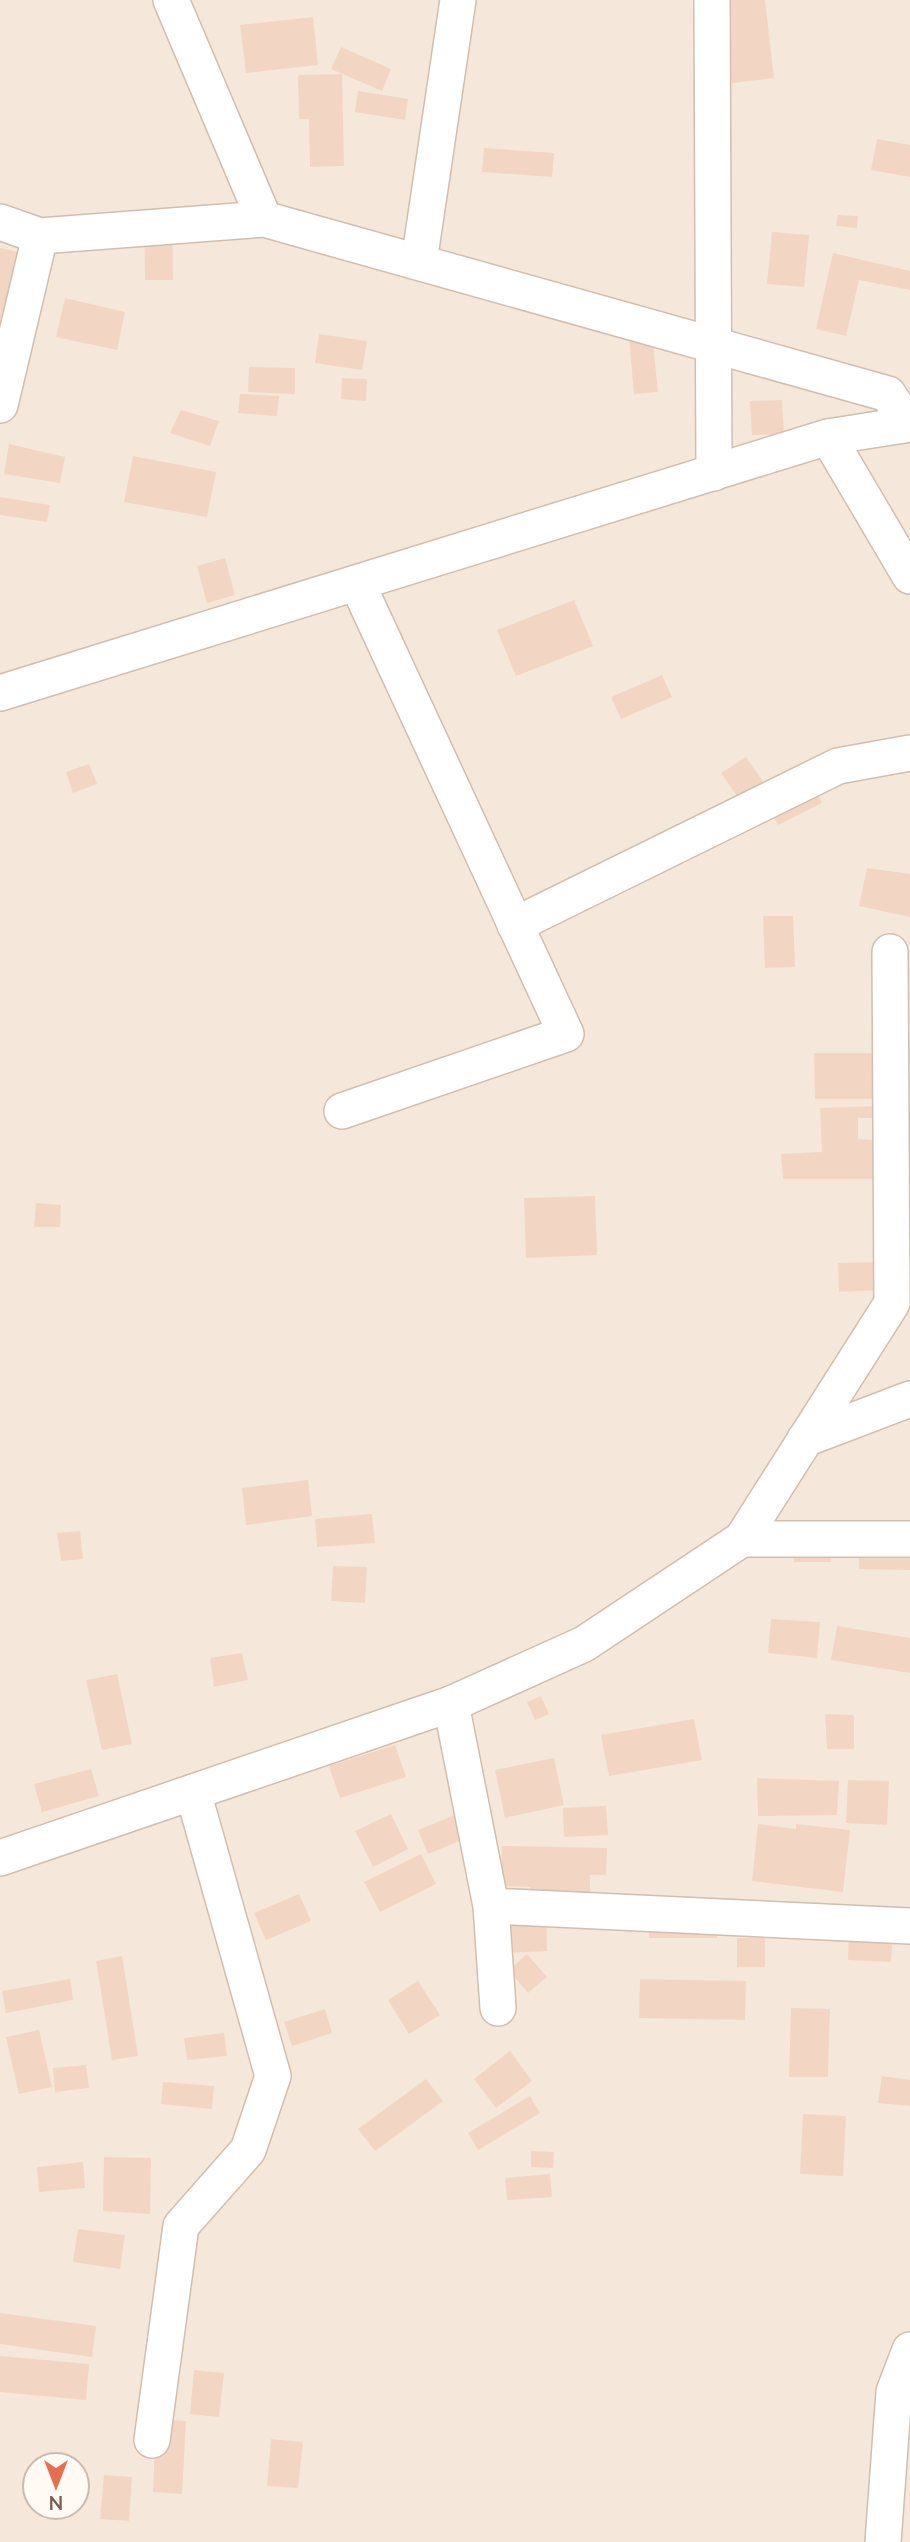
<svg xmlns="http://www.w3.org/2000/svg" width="910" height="2542" viewBox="0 0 910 2542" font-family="Lato,sans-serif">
<rect width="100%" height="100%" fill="#fdf6ec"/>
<path fill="#f5e8da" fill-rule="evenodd" d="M0 0H910V2542H0ZM35 2465H77V2507H35Z"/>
<g fill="#f3d5c3">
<polygon points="722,0 765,0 774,78 732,83"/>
<polygon points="313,17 318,65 246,73 240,25"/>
<polygon points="341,47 391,69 382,91 331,69"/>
<polygon points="342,74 344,166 310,167 309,119 299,119 298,75"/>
<polygon points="358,91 408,99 405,120 355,112"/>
<polygon points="877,139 910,145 910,177 871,170"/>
<polygon points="484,148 554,153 552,177 482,172"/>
<polygon points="838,215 858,216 857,228 836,226"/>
<polygon points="144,216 172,216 173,280 145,280"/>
<polygon points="772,232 809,235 804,287 767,284"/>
<polygon points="0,248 26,254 0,350"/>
<polygon points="833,253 910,271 910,290 859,280 846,336 816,329"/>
<polygon points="65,298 125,312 117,350 56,337"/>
<polygon points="651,324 658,392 634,394 628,326"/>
<polygon points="319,334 367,341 362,370 315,363"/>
<polygon points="249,367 295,368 295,394 248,392"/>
<polygon points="342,378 367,379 366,401 341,399"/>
<polygon points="240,394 279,396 277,416 238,413"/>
<polygon points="782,400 784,434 752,435 750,401"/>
<polygon points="181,410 219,421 210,446 170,433"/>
<polygon points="9,444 65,457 60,483 4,474"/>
<polygon points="133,456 216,472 207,517 124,502"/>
<polygon points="0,497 50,505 47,522 0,515"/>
<polygon points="225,558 235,595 207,603 197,566"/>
<polygon points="574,600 593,646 516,676 497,630"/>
<polygon points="662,675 672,697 621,719 611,697"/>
<polygon points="746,757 764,783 739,799 721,773"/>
<polygon points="89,764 97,784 73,793 66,772"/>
<polygon points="810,778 822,803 778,825 765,800"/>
<polygon points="867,868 910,874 910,917 859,906"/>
<polygon points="763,916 793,916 795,967 765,968"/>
<polygon points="814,1053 877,1053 877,1099 815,1099"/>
<polygon points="878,1106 878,1118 858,1118 858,1139 876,1140 881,1179 783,1179 781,1154 822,1152 820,1108"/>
<polygon points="595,1196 597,1255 526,1258 524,1198"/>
<polygon points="36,1203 61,1205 60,1227 34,1227"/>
<polygon points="879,1262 880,1290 839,1292 838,1263"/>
<polygon points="308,1480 312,1516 246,1525 242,1488"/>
<polygon points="372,1514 375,1543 317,1547 315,1519"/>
<polygon points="80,1531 83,1559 61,1561 57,1533"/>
<polygon points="859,1539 910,1540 910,1570 859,1569"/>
<polygon points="830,1541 831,1562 794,1562 792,1542"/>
<polygon points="333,1566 367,1567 365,1603 331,1601"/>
<polygon points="771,1619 820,1622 817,1658 768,1653"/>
<polygon points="837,1626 910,1638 910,1673 831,1660"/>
<polygon points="242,1653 248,1680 214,1687 210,1658"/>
<polygon points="117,1674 132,1744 102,1750 86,1680"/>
<polygon points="541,1696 549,1714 535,1720 527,1702"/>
<polygon points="825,1714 854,1715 854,1749 827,1749"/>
<polygon points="694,1719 702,1760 609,1776 601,1735"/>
<polygon points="395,1745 406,1777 340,1798 329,1766"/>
<polygon points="554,1758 564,1805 505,1818 495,1770"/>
<polygon points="91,1769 99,1796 42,1812 34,1784"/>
<polygon points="757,1778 839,1781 837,1815 758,1816"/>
<polygon points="848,1780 889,1781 887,1825 846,1823"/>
<polygon points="606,1806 608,1835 564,1837 563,1808"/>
<polygon points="472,1808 481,1832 428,1854 418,1830"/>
<polygon points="391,1814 408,1849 373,1867 355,1831"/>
<polygon points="758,1824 796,1829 796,1824 850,1830 843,1892 752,1881"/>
<polygon points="502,1846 607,1848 606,1875 590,1875 590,1903 530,1902 530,1887 501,1886"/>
<polygon points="421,1854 436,1884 380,1912 364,1882"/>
<polygon points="299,1894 311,1921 266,1940 254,1913"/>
<polygon points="650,1901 717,1902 717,1938 649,1938"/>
<polygon points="546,1911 547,1951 499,1953 497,1913"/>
<polygon points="849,1929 893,1931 891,1962 848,1960"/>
<rect x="737" y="1938" width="28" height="29"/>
<polygon points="527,1954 547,1977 528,1993 509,1970"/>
<polygon points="122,1956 138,2056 112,2060 96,1961"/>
<polygon points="70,1979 73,2000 6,2013 2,1991"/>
<polygon points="640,1979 746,1981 745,2020 639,2018"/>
<polygon points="418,1981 440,2015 409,2034 388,2000"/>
<polygon points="791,2008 830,2009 828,2077 789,2077"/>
<polygon points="325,2009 332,2033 292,2046 284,2022"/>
<polygon points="39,2030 52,2087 19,2094 6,2037"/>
<polygon points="224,2033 227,2056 187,2060 184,2038"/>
<polygon points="510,2051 532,2081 496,2108 474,2079"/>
<polygon points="86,2065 89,2088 55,2092 53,2068"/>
<polygon points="882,2076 910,2080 910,2106 878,2103"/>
<polygon points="426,2079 443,2101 375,2151 358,2129"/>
<polygon points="163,2082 214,2086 212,2109 161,2104"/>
<polygon points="530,2096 540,2113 478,2150 468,2133"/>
<polygon points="803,2114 846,2116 843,2176 800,2174"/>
<polygon points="531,2151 554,2152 553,2168 531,2167"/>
<polygon points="104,2157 151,2158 150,2214 103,2211"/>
<polygon points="83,2162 85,2188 39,2192 37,2167"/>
<polygon points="550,2174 552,2197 507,2200 505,2178"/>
<polygon points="78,2229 125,2235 120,2269 73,2262"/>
<polygon points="0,2313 96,2326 92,2357 0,2344"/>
<polygon points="0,2356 89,2364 86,2400 0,2392"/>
<polygon points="194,2370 224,2373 219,2417 190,2414"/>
<polygon points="156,2419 186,2421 182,2494 153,2492"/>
<polygon points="271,2439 303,2442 298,2488 267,2486"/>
<polygon points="104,2475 132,2477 129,2521 100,2519"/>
</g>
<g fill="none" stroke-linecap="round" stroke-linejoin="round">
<defs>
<g id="minor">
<polyline points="171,0 264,219"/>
<polyline points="712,0 714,473"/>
<polyline points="0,222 40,236 264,219 888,394 908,424"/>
<polyline points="419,262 458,0"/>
<polyline points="0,405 40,236"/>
<polyline points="828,437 910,576"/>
<polyline points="0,693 828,437 910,424"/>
<polyline points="515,925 838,766 910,753"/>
<polyline points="342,1111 566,1034 357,583"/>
<polyline points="805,1439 910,1399"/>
<polyline points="742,1539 892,1303 890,952"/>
<polyline points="451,1704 491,1906 498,2008"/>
<polyline points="0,1858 451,1704 584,1644 742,1539 910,1539"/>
<polyline points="491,1906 910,1926"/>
<polyline points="152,2440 181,2226 248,2150 273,2076 193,1792"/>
<polyline points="883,2542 894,2392 910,2350"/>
</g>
</defs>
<use href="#minor" stroke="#d1beb0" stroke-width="38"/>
<use href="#minor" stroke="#fff" stroke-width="35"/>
</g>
<g transform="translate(56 2486) rotate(180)"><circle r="33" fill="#fffaf3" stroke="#cabbb1" stroke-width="2"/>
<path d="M0-5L12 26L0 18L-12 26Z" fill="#e76f51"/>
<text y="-10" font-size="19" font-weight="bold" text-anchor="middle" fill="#7a5c4d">N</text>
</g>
</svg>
